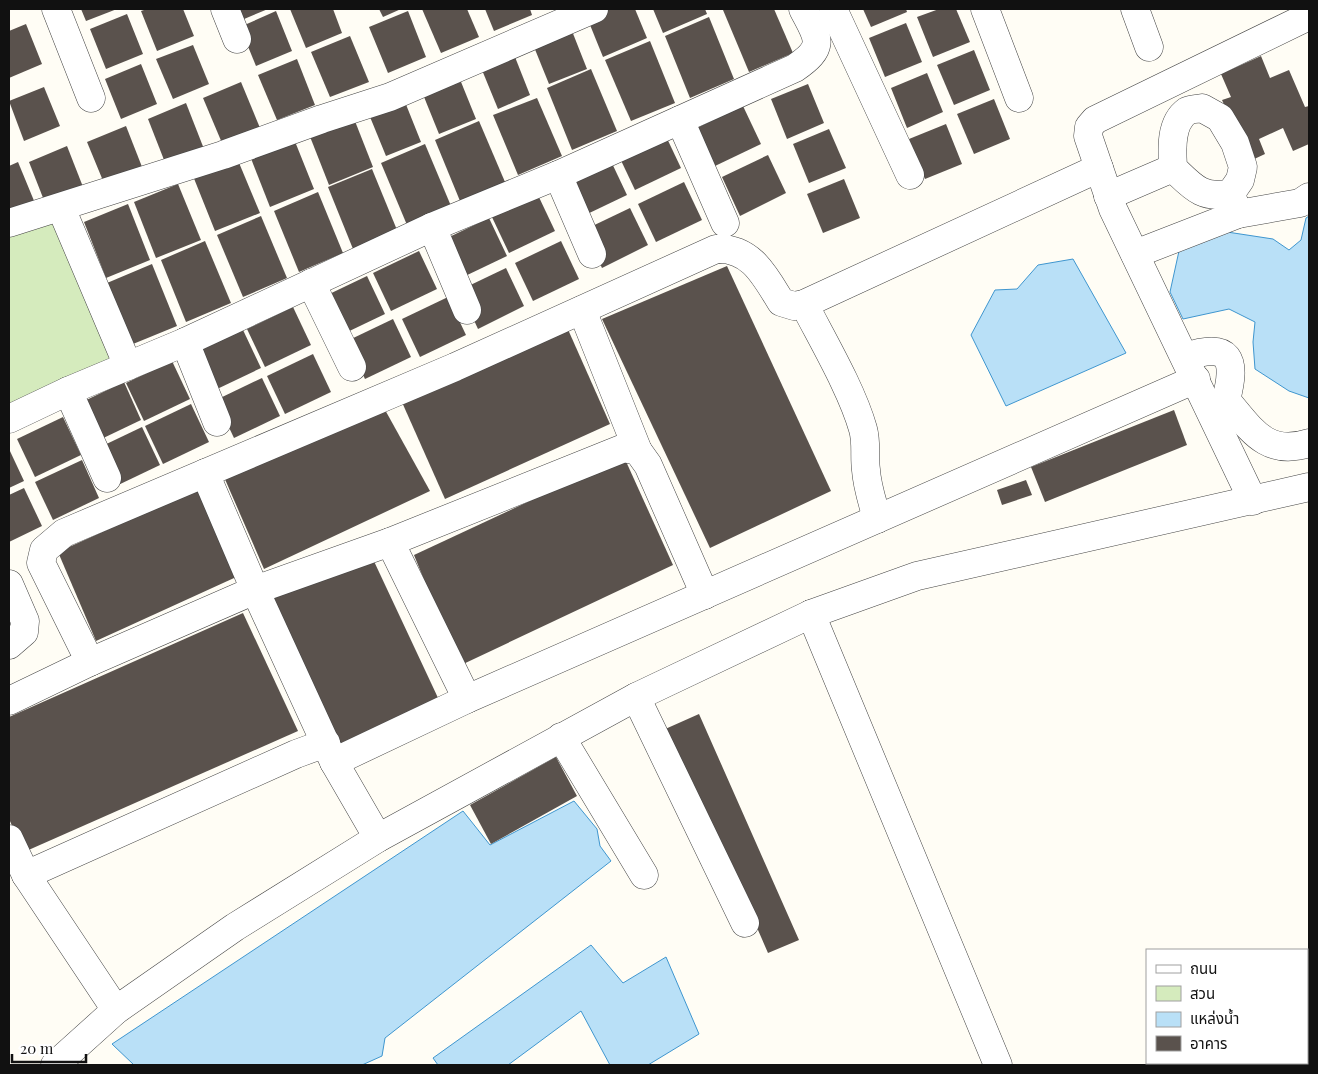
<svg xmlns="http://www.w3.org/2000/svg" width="1318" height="1074" viewBox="0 0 1318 1074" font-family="'Playfair Display','Noto Sans Thai',serif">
<rect width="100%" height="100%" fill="#fffdf5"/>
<polygon fill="#d5ebbd" points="60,216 128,366 9,421 9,231"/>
<g fill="#b9e0f7" stroke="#3f96cf">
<polygon points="1309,216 1309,398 1289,391 1255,369 1253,342 1255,322 1229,309 1183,319 1170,292 1179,251 1214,230 1273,239 1289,250 1301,240 1306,218"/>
<polygon points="1073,259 1126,353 1006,406 971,335 995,290 1017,289 1038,265"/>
<polygon points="574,801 597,829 600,846 611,861 385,1038 382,1056 362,1065 134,1065 112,1044 463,811 490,845"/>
<polygon points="591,945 623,983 666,957 699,1034 648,1065 610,1065 581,1011 508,1065 438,1065 433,1058"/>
</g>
<g fill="#5a524d">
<polygon points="81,9 117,9 86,21"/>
<polygon points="147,9 183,9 194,36 157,51 141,11"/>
<polygon points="232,9 268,9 237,22"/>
<polygon points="290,9 333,9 342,33 306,48"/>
<polygon points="379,9 401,9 383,17"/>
<polygon points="422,9 467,9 479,37 441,53"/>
<polygon points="485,9 530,9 532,15 494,31"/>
<polygon points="602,9 635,9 647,38 603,57 586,15"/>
<polygon points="653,9 705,9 707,14 663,33"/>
<polygon points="726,9 774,9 793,53 749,72 723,10"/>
<polygon points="863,9 906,9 907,12 871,27"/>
<polygon points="939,9 956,9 970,42 933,57 917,17"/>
<polygon points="276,11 292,51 256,66 240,27"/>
<polygon points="408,11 426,57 388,73 369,27"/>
<polygon points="127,14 143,54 106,69 90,29"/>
<polygon points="709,17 734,79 690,98 665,36"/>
<polygon points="906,23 922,62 885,77 869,38"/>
<polygon points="26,24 42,64 9,78 9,31"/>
<polygon points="570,26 587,69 549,84 532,42"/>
<polygon points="350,36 369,82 330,97 311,52"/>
<polygon points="650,41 675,103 631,121 605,60"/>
<polygon points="193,45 209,84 173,99 156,59"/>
<polygon points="974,50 990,90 954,105 937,65"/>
<polygon points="1261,56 1270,78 1289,70 1305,107 1309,106 1309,144 1293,151 1283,128 1259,139 1265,154 1250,161 1222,100 1231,97 1221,74"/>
<polygon points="515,57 530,95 498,109 482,70"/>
<polygon points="297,59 315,105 277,120 258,75"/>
<polygon points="141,64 157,104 121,119 105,79"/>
<polygon points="591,69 617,131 572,150 547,88"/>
<polygon points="457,72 476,119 439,134 420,87"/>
<polygon points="927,73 943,112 907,128 891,88"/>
<polygon points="241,82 260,128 222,143 203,98"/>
<polygon points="808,84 824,123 787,139 771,99"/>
<polygon points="44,87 60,126 24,141 9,101"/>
<polygon points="403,97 421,142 386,156 368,112"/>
<polygon points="537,98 562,156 518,175 493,115"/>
<polygon points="994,99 1010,139 974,154 957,114"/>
<polygon points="186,103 204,149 166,165 148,119"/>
<polygon points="743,106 761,144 715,166 697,128"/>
<polygon points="351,111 373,167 329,185 307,129"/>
<polygon points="479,121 505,182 460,201 435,140"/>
<polygon points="946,124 962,164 925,179 909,139"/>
<polygon points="126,126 144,172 106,188 87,142"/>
<polygon points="829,129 846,168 809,183 793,144"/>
<polygon points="663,130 681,168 635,190 617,152"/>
<polygon points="292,134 314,189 270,207 248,151"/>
<polygon points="425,144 451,206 407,225 381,163"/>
<polygon points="67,146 85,192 47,208 29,162"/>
<polygon points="768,155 786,193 740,216 722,177"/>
<polygon points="609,157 627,195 581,217 563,179"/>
<polygon points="237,158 260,213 215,231 193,176"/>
<polygon points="18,162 37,208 9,219 9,166"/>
<polygon points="372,169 397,230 353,249 328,187"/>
<polygon points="844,179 860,218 823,233 807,194"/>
<polygon points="684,182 702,220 656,242 638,204"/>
<polygon points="178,184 201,240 156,258 134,202"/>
<polygon points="318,192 343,253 299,272 274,211"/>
<polygon points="537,193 555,231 509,253 491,215"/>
<polygon points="128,204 150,260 106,278 84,222"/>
<polygon points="630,208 648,245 602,268 584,230"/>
<polygon points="261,216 287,278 243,297 217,235"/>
<polygon points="489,218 507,256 461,278 443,240"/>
<polygon points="205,241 231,303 186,322 161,260"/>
<polygon points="561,241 579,279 533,301 515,263"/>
<polygon points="419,251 437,289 391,311 373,273"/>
<polygon points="152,264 177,326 133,344 107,283"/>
<polygon points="727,266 831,491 710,548 602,319"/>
<polygon points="506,268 524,306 478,329 460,290"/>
<polygon points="367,276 385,314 339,336 321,298"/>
<polygon points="448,297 466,335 420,357 402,319"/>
<polygon points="293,307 311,345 265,367 247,329"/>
<polygon points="393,319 411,357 365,379 347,341"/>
<polygon points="566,325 610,424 445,499 401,400"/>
<polygon points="243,330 261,368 215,390 197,352"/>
<polygon points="313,354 331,392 285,414 267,376"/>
<polygon points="172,361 190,399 144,421 126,383"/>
<polygon points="262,378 280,416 234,438 216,400"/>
<polygon points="124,382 141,420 95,442 78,404"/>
<polygon points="191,404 209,442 163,464 145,426"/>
<polygon points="384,408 430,491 264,569 224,477"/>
<polygon points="1174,410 1187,445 1045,502 1031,467"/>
<polygon points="63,417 81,455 35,477 17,439"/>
<polygon points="142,427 160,465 114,487 96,449"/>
<polygon points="9,449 24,481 9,488"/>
<polygon points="624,457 673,565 459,666 414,555"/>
<polygon points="82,460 99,498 53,520 35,482"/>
<polygon points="1026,480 1032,495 1002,505 997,490"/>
<polygon points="202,487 245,573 96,641 58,552"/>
<polygon points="24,488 42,526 9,542 9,495"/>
<polygon points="372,557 439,700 341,748 268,600"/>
<polygon points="243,613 298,731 24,852 9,819 9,717"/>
<polygon points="699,714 799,940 768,953 717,836 663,730"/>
<polygon points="556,757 577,796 491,844 470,805"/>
</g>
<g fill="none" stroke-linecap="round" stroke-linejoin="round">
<defs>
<g id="minor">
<polyline points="56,9 91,98"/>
<polyline points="225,9 237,39"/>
<polyline points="833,9 910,175"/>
<polyline points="985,9 1019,98"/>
<polyline points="1135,9 1149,47"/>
<path d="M1202 108 1220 118 1235 143 1243 167 1240 180 1231 193C1202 200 1192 186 1173 168 1172 150 1170 123 1187 111 1190 109 1198 109 1202 108Z"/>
<polyline points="680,120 725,223"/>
<polyline points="558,175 592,254"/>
<polyline points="1108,196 1173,168"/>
<polyline points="1232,197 1238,214 1300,203 1309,197"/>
<polyline points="61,208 128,366"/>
<polyline points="9,223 223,155 322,119 390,97 594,9"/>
<polyline points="432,227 467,310"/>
<polyline points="1135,254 1238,214"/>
<polyline points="311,283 352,367"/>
<path d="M804 304C823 341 852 390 863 429 867 443 864 456 866 470 867 487 873 503 877 519"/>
<polyline points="582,310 638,451"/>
<polyline points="185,342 217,422"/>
<path d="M1185 357C1230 341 1237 359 1226 400 1251 429 1266 457 1309 443"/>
<polyline points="68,391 107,478"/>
<path d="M9 419 68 391 185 342 432 227 558 175 795 68C827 46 818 38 803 9"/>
<polyline points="205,473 255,590 334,762 378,838"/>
<polyline points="1253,501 1113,209 1088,136 1089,127 1095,120 1309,16"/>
<polyline points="390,542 467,699"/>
<polyline points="9,584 25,621 24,632 9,645"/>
<polyline points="811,614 998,1065"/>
<path d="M90 662 41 563 44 550 64 533 455 367 716 249C751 247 765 276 781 302L794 306 804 304 1099 168"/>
<polyline points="636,697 745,923"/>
<polyline points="9,701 90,662 255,590 390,542 624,448 638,451 648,465 705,595"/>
<polyline points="561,737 644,875"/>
<polyline points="334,762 467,699 1196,379"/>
<polyline points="9,839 26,875 116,1010"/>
<polyline points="26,875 296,754 326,743"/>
<polyline points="55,1065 116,1010 235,927 378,838 636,697 811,614 917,576 1309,487"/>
</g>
</defs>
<use href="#minor" stroke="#444" stroke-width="29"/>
<use href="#minor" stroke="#fff" stroke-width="28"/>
</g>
<rect width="1318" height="1074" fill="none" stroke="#111111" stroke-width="20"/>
<rect x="1146" y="949" width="162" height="115" fill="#ffffff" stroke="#a0a0a0"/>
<rect x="1156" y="965" width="25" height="8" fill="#ffffff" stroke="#a0a0a0"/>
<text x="1190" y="974" font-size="15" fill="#111111">ถนน</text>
<rect x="1156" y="986" width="25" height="15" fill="#d5ebbd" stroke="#a0a0a0"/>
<text x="1190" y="999" font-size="15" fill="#111111">สวน</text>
<rect x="1156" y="1012" width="25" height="15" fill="#b9e0f7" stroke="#a0a0a0"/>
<text x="1190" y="1024" font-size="15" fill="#111111">แหล่งน้ำ</text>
<rect x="1156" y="1036" width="25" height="15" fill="#5a524d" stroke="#a0a0a0"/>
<text x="1190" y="1049" font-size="15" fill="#111111">อาคาร</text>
<path d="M12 1054v8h74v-8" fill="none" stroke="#111111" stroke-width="2.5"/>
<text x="20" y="1054" font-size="15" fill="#111111" stroke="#ffffff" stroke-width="4" paint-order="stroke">20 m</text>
</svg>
